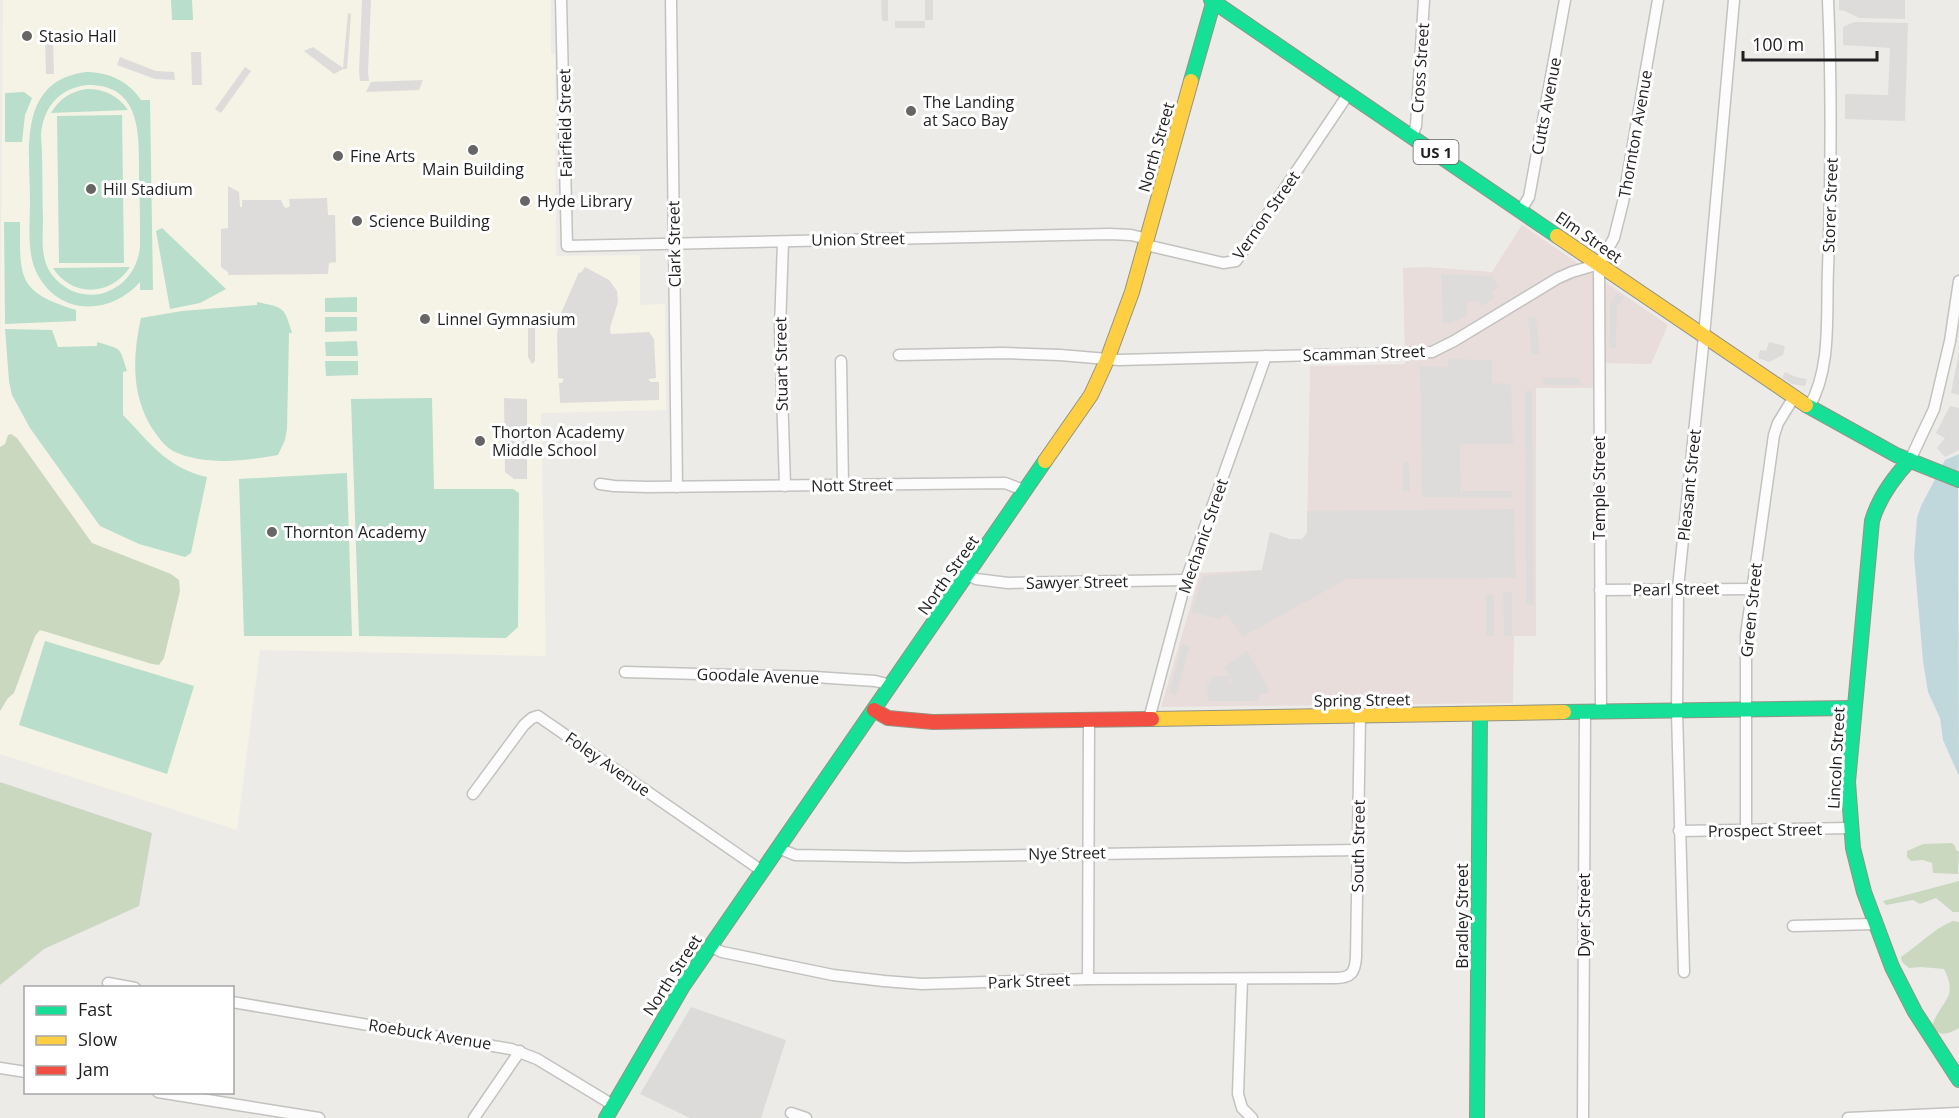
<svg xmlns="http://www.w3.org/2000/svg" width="1959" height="1118" viewBox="0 0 1959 1118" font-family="'Open Sans',sans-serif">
<rect width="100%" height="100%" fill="#edebe8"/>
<polygon fill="#dcdbd9" points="691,1007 786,1040 761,1118 690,1118 640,1094"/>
<polygon fill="#e9dddb" points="1522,225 1668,325 1651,364 1597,363 1597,388 1536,388 1536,636 1514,636 1513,703 1161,707 1200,573 1262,570 1270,532 1289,539 1302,539 1307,533 1310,366 1405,364 1403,268 1427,267 1492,272"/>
<polygon fill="#f5f3e5" points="3,0 551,0 551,54 555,54 556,256 640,255 640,305 665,304 666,410 541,413 546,656 260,650 237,830 0,754 0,371"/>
<g fill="#cad8c0">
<polygon points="11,434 17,438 92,543 171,574 179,580 180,591 164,658 159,665 152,664 40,630 35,636 14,693 8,698 0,711 0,447 5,444 8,435"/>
<polygon points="0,782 152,833 139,906 44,949 0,985"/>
<polygon points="1952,843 1955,846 1956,850 1959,852 1958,874 1933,873 1932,863 1923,860 1911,861 1907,857 1907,851 1923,844"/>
<polygon points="1959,881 1959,912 1953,912 1936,898 1920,904 1913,900 1886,905 1883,901"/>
<path d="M1953 921 1959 922V1028C1948 1034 1940 1038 1932 1026 1941 999 1959 999 1944 969L1921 967 1909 968 1902 962 1901 957C1919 945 1933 929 1953 921Z"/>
</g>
<g fill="#b9decc" fill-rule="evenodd">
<polygon points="171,0 192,0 193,20 172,20"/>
<path d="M86 72C109 72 128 81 141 100H150L153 290H140V282C109 317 55 316 35 269 27 249 30 223 30 201 30 150 17 81 86 72ZM87 85C143 84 139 137 139 177 140 200 140 224 140 247 138 266 128 282 111 290 99 296 87 296 75 292 62 287 51 277 46 264 41 249 43 233 43 218 42 191 43 163 41 135 43 108 59 88 87 85Z"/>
<path d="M87 89C105 89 118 96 128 110L51 113C59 99 71 91 87 89Z"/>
<polygon points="24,92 32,98 25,115 22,142 5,142 5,93"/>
<polygon points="122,115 124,263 59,263 57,116"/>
<path d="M4 222H20C20 278 17 292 76 310V321L5 324Z"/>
<polygon points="162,228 226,289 200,303 170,309 156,231"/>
<path d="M130 267C111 296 72 298 53 268Z"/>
<polygon points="357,297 357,312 325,312 325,298"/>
<path d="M257 302C284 308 284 306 292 333H289L287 429 285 440 278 455C245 461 204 466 173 451 166 447 161 441 156 434 131 400 132 358 141 318L182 311 257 305Z"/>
<polygon points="325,317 357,317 357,331 325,332"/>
<path d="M5 329 52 330 58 347 97 346V342C123 350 119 346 127 371L123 372V415C150 443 167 468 207 477L191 553 185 557 139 544 100 526 30 428 12 395 9 381Z"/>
<polygon points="357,341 358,356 326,356 325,342"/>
<polygon points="325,361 358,361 358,375 326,376"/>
<polygon points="432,398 434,489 513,489 519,493 518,627 506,638 359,636 351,399"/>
<polygon points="347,473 352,636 244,636 239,479"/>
<polygon points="45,641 194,686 167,774 19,725"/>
</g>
<g fill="#dddcdb">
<polygon points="362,0 371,0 368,72 369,81 360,81 359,71"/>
<polygon points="881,0 888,0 888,21 882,21"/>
<rect x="925" y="0" width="8" height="20"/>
<polygon points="1839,0 1905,0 1905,19 1859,18 1845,11 1839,10"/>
<polygon points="348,13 351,14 347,69 343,69 334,74 304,51 313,47 343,68"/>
<rect x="895" y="21" width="30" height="7"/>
<polygon points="1854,22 1908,23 1905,121 1845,119 1845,94 1888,95 1890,48 1843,45 1843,27"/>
<polygon points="45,38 53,38 54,74 46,74"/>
<polygon points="191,52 201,52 202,85 192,85"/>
<polygon points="120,57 156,71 174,72 175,80 155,79 117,65"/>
<polygon points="245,67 251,71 221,113 215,109"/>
<polygon points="423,80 419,90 366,92 371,82"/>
<polygon points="228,186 239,192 240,207 242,207 242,200 281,200 284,207 287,208 290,206 289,199 327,198 328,215 335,215 336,262 329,263 328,274 228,275 228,272 221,267 221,229 228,228"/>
<polygon points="585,267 609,280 617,291 618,302 610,328 611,334 649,332 654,339 656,378 648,379 651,382 659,382 659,400 560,403 559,383 562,383 564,379 558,378 557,335 559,318 579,272 581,273"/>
<polygon points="1441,274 1492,276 1499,286 1491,292 1495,298 1482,306 1478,301 1467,302 1467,316 1451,323 1443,323"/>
<polygon points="1617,293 1624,298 1617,307 1616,348 1609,348 1610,304"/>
<polygon points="528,312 535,325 535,361 532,364 528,357"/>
<polygon points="1536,317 1540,354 1532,355 1528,318"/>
<polygon points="1769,342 1785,346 1783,355 1769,362 1758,358 1760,350 1766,351"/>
<polygon points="1959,352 1959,395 1951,393"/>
<polygon points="1448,359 1492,360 1492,383 1511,384 1513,444 1460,444 1461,497 1422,497 1420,366 1448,367"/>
<polygon points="1785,372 1796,377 1807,379 1805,386 1792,384 1782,378"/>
<polygon points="1542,378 1578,378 1582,385 1546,385"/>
<polygon points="1525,391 1532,391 1534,605 1526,605"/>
<polygon points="504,398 527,399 527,479 514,479 505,472"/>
<polygon points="1950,406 1959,408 1959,450 1945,457 1937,448 1945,438 1936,433"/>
<polygon points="1409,462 1410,491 1403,491 1403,462"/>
<polygon points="1462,491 1512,491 1512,498 1462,497"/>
<polygon points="1514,509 1516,578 1347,579 1242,637 1227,614 1219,619 1191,612 1203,576 1262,570 1270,532 1289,539 1302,539 1307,533 1307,511"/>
<polygon points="1512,592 1512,636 1504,636 1503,593"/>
<rect x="1486" y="594" width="8" height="42"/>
<polygon points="1182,644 1190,646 1176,695 1169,693"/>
<polygon points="1247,651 1270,691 1265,694 1259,694 1259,701 1208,701 1207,684 1211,684 1211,677 1229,676 1229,684 1233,684 1224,667"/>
</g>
<polygon fill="#c0d8dc" points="1959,454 1958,490 1959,776 1943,740 1940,718 1928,692 1923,661 1914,556 1917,518 1921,506 1945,460"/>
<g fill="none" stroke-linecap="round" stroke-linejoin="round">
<defs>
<g id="street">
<polyline points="561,0 567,246 1110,234 1131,235 1148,239"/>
<polyline points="671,0 677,487"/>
<polyline points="1412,136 1416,126 1424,0"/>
<polyline points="1521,210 1529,197 1565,0"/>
<polyline points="783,242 780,328 785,486"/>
<polyline points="1146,245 1223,263 1236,261 1349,93"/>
<polyline points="1599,264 1601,712"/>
<polyline points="1599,264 1614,238 1623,202 1658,0"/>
<polyline points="899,355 1003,353 1060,355 1119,360 1432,352 1454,341 1558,278 1572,272 1599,264"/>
<polyline points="841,361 843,485"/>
<path d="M1809 407C1832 368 1826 314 1828 269 1831 179 1832 90 1828 0"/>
<polyline points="1910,460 1934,409 1950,341 1959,281"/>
<polyline points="600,484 614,486 647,487 1005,483 1026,491"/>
<polyline points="968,575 976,579 1008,583 1186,580"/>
<polyline points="1600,590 1752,589"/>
<polyline points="625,672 815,677 875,681 891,685"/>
<polyline points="1149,719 1186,580 1266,356"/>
<polyline points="473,794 524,725 532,718 538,716 762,871"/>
<polyline points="1746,830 1746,635 1774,435 1778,423 1794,397"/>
<polyline points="1679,831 1850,828"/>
<polyline points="778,848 795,855 905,857 1358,850"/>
<polyline points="1793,926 1876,924"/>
<path d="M710 946 722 952 833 975 884 981 922 984 1088 979 1335 978C1351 978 1355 973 1356 957L1360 716"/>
<polyline points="1684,972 1677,711 1678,588 1704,336 1734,0"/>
<polyline points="1088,979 1089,721"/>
<polyline points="1242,979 1238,1094 1242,1108 1252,1118"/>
<polyline points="108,983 135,988"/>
<polyline points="232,1002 511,1049 537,1059 613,1105"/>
<polyline points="0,1068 26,1072"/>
<polyline points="158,1092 319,1118"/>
<polyline points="791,1113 806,1118"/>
<polyline points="474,1118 520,1051"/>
<polyline points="1583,1118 1585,713"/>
<polyline points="1848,1118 1959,1113"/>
</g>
<g id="fast">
<polyline points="1211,0 1557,236"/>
<polyline points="1191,81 1214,0"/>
<polyline points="1806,405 1896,455 1959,480"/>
<path d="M1910 460C1893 478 1879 497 1872 521L1848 782 1853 848 1864 892 1892 967 1915 1012 1959 1080"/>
<polyline points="1564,712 1854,708"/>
<polyline points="606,1118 683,986 1045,461"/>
<polyline points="1477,1118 1480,715"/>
</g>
<g id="slow">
<polyline points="1557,236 1806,405"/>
<polyline points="1045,461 1091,395 1107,360 1132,292 1191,81"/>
<polyline points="1152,719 1564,712"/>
</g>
<polyline id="jam" points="874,710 888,718 933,722 1152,719"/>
</defs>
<use href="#street" stroke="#c3c2c0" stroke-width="13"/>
<use href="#fast" stroke="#949482" stroke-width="16"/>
<use href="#slow" stroke="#949482" stroke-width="16"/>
<use href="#jam" stroke="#949482" stroke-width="16"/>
<use href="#street" stroke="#fcfcfc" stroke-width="10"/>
<use href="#fast" stroke="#16e098" stroke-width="14"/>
<use href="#slow" stroke="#ffcf43" stroke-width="14"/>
<use href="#jam" stroke="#f24e42" stroke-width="14"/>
</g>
<g fill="#676665" stroke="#fff" stroke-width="2">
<circle cx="27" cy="36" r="6"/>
<circle cx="911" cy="111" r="6"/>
<circle cx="473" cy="150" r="6"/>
<circle cx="338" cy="156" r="6"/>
<circle cx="91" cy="189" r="6"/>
<circle cx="525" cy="201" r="6"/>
<circle cx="357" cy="221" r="6"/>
<circle cx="425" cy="319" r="6"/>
<circle cx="480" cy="441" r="6"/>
<circle cx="272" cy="532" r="6"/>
</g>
<g text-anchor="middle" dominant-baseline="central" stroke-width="6" stroke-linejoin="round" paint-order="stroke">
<rect fill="#fff" stroke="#626262" stroke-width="1.5" x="1413.5" y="140" width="45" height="24" rx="4.5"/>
<g font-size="15" font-weight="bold" fill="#1f1f1f">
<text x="1436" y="152">US 1</text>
</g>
<g font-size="16" fill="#1f1f1f" stroke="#fff" text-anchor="start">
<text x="39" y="36">Stasio Hall</text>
<text x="923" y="102">The Landing<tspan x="923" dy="18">at Saco Bay</tspan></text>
<text x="350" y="156">Fine Arts</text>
<text x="473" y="169" text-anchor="middle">Main Building</text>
<text x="103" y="189">Hill Stadium</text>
<text x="537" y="201">Hyde Library</text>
<text x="369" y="221">Science Building</text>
<text x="437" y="319">Linnel Gymnasium</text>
<text x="492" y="432">Thorton Academy<tspan x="492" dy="18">Middle School</tspan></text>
<text x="284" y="532">Thornton Academy</text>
</g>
<g font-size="16" fill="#1f1f1f" stroke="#fff">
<text transform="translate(1420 68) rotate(-86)">Cross Street</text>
<text transform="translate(1546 106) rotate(-79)">Cutts Avenue</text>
<text transform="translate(565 123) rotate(-91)">Fairfield Street</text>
<text transform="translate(1635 134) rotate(-80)">Thornton Avenue</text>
<text transform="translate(1156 147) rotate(-74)">North Street</text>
<text transform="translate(1830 205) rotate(-88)">Storer Street</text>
<text transform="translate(1266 215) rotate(-55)">Vernon Street</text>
<text transform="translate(1589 237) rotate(35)">Elm Street</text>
<text transform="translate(858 239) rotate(-1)">Union Street</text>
<text transform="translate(674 244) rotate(-91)">Clark Street</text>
<text transform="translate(1364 353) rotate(-2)">Scamman Street</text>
<text transform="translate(781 364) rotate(-91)">Stuart Street</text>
<text transform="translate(852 485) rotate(-1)">Nott Street</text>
<text transform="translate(1689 485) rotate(-84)">Pleasant Street</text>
<text transform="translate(1599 488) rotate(-90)">Temple Street</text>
<text transform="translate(1203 536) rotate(-71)">Mechanic Street</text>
<text transform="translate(948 575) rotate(-55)">North Street</text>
<text transform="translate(1077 582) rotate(-1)">Sawyer Street</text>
<text transform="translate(1676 589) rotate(-1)">Pearl Street</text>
<text transform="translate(1751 610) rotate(-84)">Green Street</text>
<text transform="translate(758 676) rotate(2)">Goodale Avenue</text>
<text transform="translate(1362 700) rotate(-1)">Spring Street</text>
<text transform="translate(1836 758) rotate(-87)">Lincoln Street</text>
<text transform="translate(608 764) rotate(35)">Foley Avenue</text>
<text transform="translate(1765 830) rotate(-1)">Prospect Street</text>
<text transform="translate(1358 846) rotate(-89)">South Street</text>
<text transform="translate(1067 853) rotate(-1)">Nye Street</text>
<text transform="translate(1584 915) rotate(-90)">Dyer Street</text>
<text transform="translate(1462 916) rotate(-90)">Bradley Street</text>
<text transform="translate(672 975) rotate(-57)">North Street</text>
<text transform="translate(1029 981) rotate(-2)">Park Street</text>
<text transform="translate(430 1034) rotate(9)">Roebuck Avenue</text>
</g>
</g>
<rect x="24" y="986" width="210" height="108" fill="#ffffff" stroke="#a5a5a5" stroke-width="1.5"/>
<rect x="36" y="1006" width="30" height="9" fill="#16e098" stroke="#a5a5a5" stroke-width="1.5"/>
<text x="78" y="1016" font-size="18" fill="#1f1f1f">Fast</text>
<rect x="36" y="1036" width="30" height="9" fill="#ffcf43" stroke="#a5a5a5" stroke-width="1.5"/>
<text x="78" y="1046" font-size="18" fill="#1f1f1f">Slow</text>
<rect x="36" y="1066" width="30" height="9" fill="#f24e42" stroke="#a5a5a5" stroke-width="1.5"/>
<text x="78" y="1076" font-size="18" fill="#1f1f1f">Jam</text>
<path d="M1743 51v9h134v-9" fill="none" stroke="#1f1f1f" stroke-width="3"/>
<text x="1752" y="51" font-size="18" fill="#1f1f1f" stroke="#ffffff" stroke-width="4.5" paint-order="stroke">100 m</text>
</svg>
